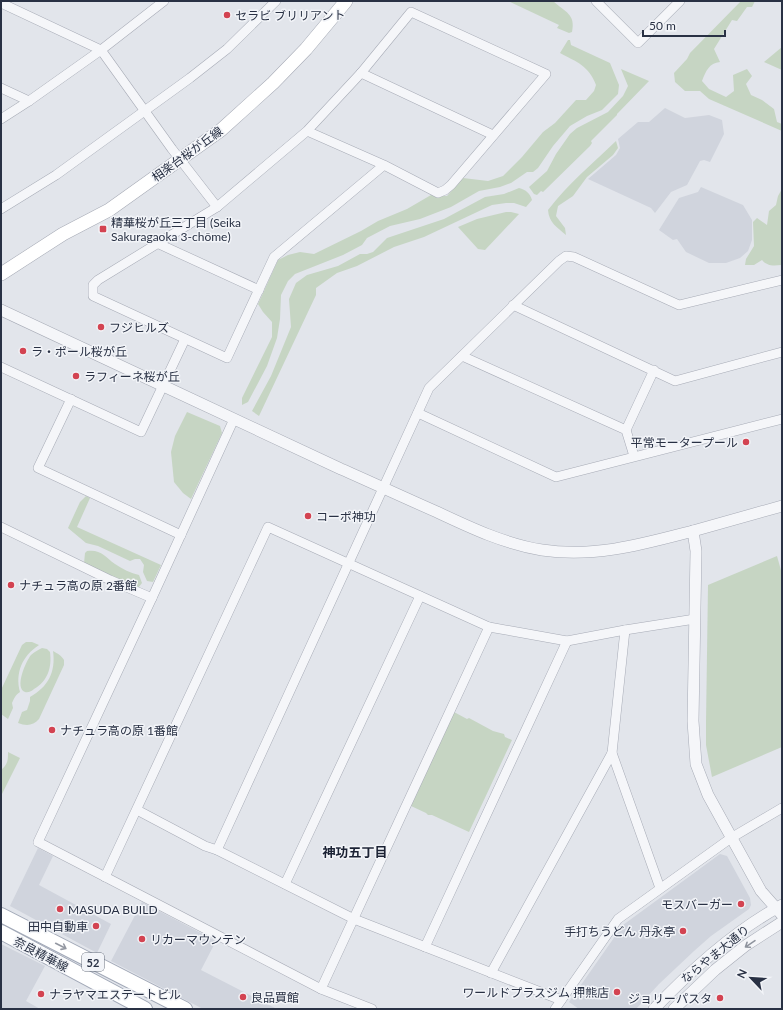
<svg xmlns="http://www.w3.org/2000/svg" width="783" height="1010" viewBox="0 0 783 1010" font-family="Lato,'Noto Sans JP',sans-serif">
<rect width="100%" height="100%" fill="#e2e5eb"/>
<g fill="#d0d4dd">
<polygon points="665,108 685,118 709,115 722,120 724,134 710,162 704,160 700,161 687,185 671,192 655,213 651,208 588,179 616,155 620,148 618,139 638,122 649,122"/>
<polygon points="701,187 743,205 752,220 752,240 748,251 740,258 726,263 709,263 686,252 677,239 673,240 659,230 679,198 698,192"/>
<polygon points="38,848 53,856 39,885 111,924 97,953 10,906"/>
<polygon points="720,854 727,856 750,898 751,905 749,909 711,936 694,951 659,984 636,1009 579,1009 569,1002 623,925"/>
<polygon points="142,902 216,941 201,970 277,1009 203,1009 111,961"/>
<polygon points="1,944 45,966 26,1001 40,1009 1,1009"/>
</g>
<g fill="#c6d5c3">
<path d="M508 1H553C565 12 576 14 572 32L569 33 557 28 559 25Z"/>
<path d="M741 1H755L752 7H747L737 21 732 20 714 49 720 62C709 63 706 71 702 81L709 89 726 97 734 91 733 75 747 69 752 76 746 84 751 95 762 100 774 109 777 122 782 124V131L709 99 700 91H685L675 82 674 73 687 59 690 53Z"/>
<path d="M568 40H570L571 45 610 63 619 85 618 94 602 110 587 116 570 126 553 146 538 168 533 172H527L511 183 500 187 479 191 451 207 420 219 390 226 367 238 362 245 343 255 295 274 288 281 281 295 280 319 277 338 267 366 248 402 242 405V398L272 337V322L263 312 258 304 278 260 288 255 300 252 314 254 361 231 378 221 407 209 431 195 447 196 463 178 488 181 503 176 522 157 543 132 555 123 576 100H586L594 91 596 85C589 66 577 62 560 53Z"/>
<polygon points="782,47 782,70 764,62"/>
<polygon points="621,69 649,81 617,114 617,115 591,141 592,143 590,146 543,192 541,191 537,195 534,194 529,187 547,171 556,154 570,134 577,128 608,112 623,96 628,86"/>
<path d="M616 141 618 148 613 155 587 177 573 196 558 206 556 216 565 228 566 235C557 227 549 223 548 210 568 184 593 163 616 141Z"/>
<path d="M519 188C526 190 530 193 532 200L526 207 514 203H506L492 205 424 237 394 247 357 266 337 273 316 288V295L259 416 252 411 271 376 291 327 289 299 296 283 307 275 338 266 360 254H367L373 252 387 238 444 219 485 197 504 194Z"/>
<path d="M782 189V262L781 265C773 266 767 266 762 260L754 265H745L746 259 754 246 753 222 757 218 767 225 769 211 776 205 778 196Z"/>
<polygon points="506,212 511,212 519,214 485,250 478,249 458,227 477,219"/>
<polygon points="187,412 220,426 222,433 191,499 183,493 174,482 171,452 175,436"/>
<polygon points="86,496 90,498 77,527 161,565 153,582 147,581 143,572 144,565 140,559 135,559 130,561 98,546 86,543 68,528 80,502"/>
<path d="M87 551C101 549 105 557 115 564 122 569 131 573 139 575L142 583 138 588 84 563 85 553Z"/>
<polygon points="777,556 782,574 782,747 712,777 706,745 706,722 708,585"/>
<path d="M26 642H32L39 645C22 656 15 673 20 692 15 695 14 699 12 703L13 708 8 719 1 714V690L22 645Z"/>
<path d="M42 648 47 649 50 652C52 667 48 681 34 689 32 691 28 693 25 692 14 688 26 661 31 655 34 652 38 650 42 648Z"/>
<path d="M53 651C58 654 61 655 64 660V665L39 719C33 726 26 726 18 723L22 712 27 710 30 701V697C48 687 56 672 53 651Z"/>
<polygon points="454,712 467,719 469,718 493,731 504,734 505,737 512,740 469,832 432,815 428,815 426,813 411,806"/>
<path d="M8 752 20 758 1 796V770C8 764 8 760 8 752Z"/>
</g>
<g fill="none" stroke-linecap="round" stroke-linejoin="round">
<defs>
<g id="minor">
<polyline points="596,1 638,43 680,1"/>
<polyline points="1,3 101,50 172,149 217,207"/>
<polyline points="361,73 493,135"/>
<polyline points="1,88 29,101"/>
<polyline points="1,119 29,101 101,50 164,1"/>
<polyline points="307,131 384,165 438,193 445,190 451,185 546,74 411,12 361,73 307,131 217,207 98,280 93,285 93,296 227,358 274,257 384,165"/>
<polyline points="1,209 56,175 190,78 227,49 276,1"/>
<polyline points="159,244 259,290"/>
<polyline points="513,305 675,381 782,352"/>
<polyline points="462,356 626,430 634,456"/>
<polyline points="1,367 141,432 185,339"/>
<polyline points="71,399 38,468 181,535"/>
<polyline points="418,413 556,477 782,419"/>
<polyline points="234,419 152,598 38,842 321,989 372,1009"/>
<polyline points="626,430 654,370"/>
<polyline points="1,527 110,580 152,598"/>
<polyline points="625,630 612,753 660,888"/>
<polyline points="137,810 205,846 217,850 354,919 561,1000"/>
<polyline points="217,850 429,388 559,261 566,256 574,257 679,305 782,280"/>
<polyline points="105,877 268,527 489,627 567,641 625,630 695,619"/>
<polyline points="285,884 420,596"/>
<polyline points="425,947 567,641"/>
<polyline points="491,973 612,753"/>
<polyline points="321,989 489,627"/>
<polyline points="555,1009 618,919 731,838 782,808"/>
</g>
<g id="tertiary">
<path d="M1 310C114 363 228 416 341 469 373 483 405 498 437 512 471 528 505 544 542 550 595 558 643 544 693 531L696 551 693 721 696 764 708 795 761 891 782 915"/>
<polyline points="693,531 782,506"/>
<path d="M654 1009C691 970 734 931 782 905"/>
<polyline points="674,1009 715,970 745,946 782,922"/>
</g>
<polyline id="secondary" points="1,274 63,234 109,210 221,130 273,83 306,49 346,1"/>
<g id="primary">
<polyline points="1,915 185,1009"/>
<polyline points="1,932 145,1009"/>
</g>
</defs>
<use href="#minor" stroke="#a7abb6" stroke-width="10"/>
<use href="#tertiary" stroke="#a7abb6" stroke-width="12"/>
<use href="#secondary" stroke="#a7abb6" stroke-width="14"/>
<use href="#primary" stroke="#a1a8b7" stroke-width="16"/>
<use href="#minor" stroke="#f5f6f9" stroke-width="9"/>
<use href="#tertiary" stroke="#f5f6f9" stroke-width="11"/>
<use href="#secondary" stroke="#fff" stroke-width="13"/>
<use href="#primary" stroke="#fff" stroke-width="14"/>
</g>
<defs><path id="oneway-shaft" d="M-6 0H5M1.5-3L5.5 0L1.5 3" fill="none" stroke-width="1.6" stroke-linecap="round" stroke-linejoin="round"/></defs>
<use stroke="#8f949e" href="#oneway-shaft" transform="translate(750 944) rotate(146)"/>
<use stroke="#9498a2" href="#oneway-shaft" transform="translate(61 946) rotate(27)"/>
<g fill="#d34351" stroke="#f2f4f8" stroke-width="1.5">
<circle cx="227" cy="15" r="4"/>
<rect x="99" y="225" width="8" height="8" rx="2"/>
<circle cx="101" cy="327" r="4"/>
<circle cx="23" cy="351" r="4"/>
<circle cx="76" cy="376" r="4"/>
<circle cx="746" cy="442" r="4"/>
<circle cx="308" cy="516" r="4"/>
<circle cx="11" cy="585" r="4"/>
<circle cx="52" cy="730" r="4"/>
<circle cx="741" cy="904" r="4"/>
<circle cx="60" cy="909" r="4"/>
<circle cx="96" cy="926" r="4"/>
<circle cx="683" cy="931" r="4"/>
<circle cx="142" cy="939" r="4"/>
<circle cx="617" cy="992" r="4"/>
<circle cx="41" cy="994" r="4"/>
<circle cx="243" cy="997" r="4"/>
<circle cx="720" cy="998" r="4"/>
</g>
<g text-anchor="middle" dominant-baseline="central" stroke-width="3" stroke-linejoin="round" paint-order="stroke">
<rect fill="#f2f4f8" stroke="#656c7a" stroke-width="1" x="82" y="953" width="22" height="18" rx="3"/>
<g font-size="11" font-weight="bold" fill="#293144">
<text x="93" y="962">52</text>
</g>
<g font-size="12" fill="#293144" stroke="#f2f4f8" text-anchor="start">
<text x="235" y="15">セラビ ブリリアント</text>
<text x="111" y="222">精華桜が丘三丁目 (Seika<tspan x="111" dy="14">Sakuragaoka 3-chōme)</tspan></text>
<text x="109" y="327">フジヒルズ</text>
<text x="31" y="351">ラ・ポール桜が丘</text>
<text x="84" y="376">ラフィーネ桜が丘</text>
<text x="738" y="442" text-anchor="end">平常モータープール</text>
<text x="316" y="516">コーポ神功</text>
<text x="19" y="585">ナチュラ高の原 2番館</text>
<text x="60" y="730">ナチュラ高の原 1番館</text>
<text x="733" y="904" text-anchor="end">モスバーガー</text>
<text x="68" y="909">MASUDA BUILD</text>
<text x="88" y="926" text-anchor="end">田中自動車</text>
<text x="675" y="931" text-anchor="end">手打ちうどん 丹永亭</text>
<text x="150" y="939">リカーマウンテン</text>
<text x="609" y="992" text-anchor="end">ワールドプラスジム 押熊店</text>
<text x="49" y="994">ナラヤマエステートビル</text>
<text x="251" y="997">良品買館</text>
<text x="712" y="998" text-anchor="end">ジョリーパスタ</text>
</g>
<g font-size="12" fill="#293144" stroke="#f2f4f8">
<text transform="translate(187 154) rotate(-36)">相楽台桜が丘線</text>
<text transform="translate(41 954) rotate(28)">奈良精華線</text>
<text transform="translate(715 954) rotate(-39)">ならやま大通り</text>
</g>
<g font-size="13" font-weight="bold" fill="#1b2234" stroke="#f2f4f8">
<text x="355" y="852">神功五丁目</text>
</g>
</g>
<rect width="783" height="1010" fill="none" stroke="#293144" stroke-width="4"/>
<g transform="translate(751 978) rotate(295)" stroke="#f2f4f8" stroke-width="3" paint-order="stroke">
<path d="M0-3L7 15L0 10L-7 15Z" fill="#293144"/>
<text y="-6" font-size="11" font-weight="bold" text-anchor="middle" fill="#293144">N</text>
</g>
<path d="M643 30v6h82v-6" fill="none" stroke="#293144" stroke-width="2"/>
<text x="649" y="30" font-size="12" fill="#293144" stroke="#f2f4f8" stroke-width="3" paint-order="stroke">50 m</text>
</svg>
